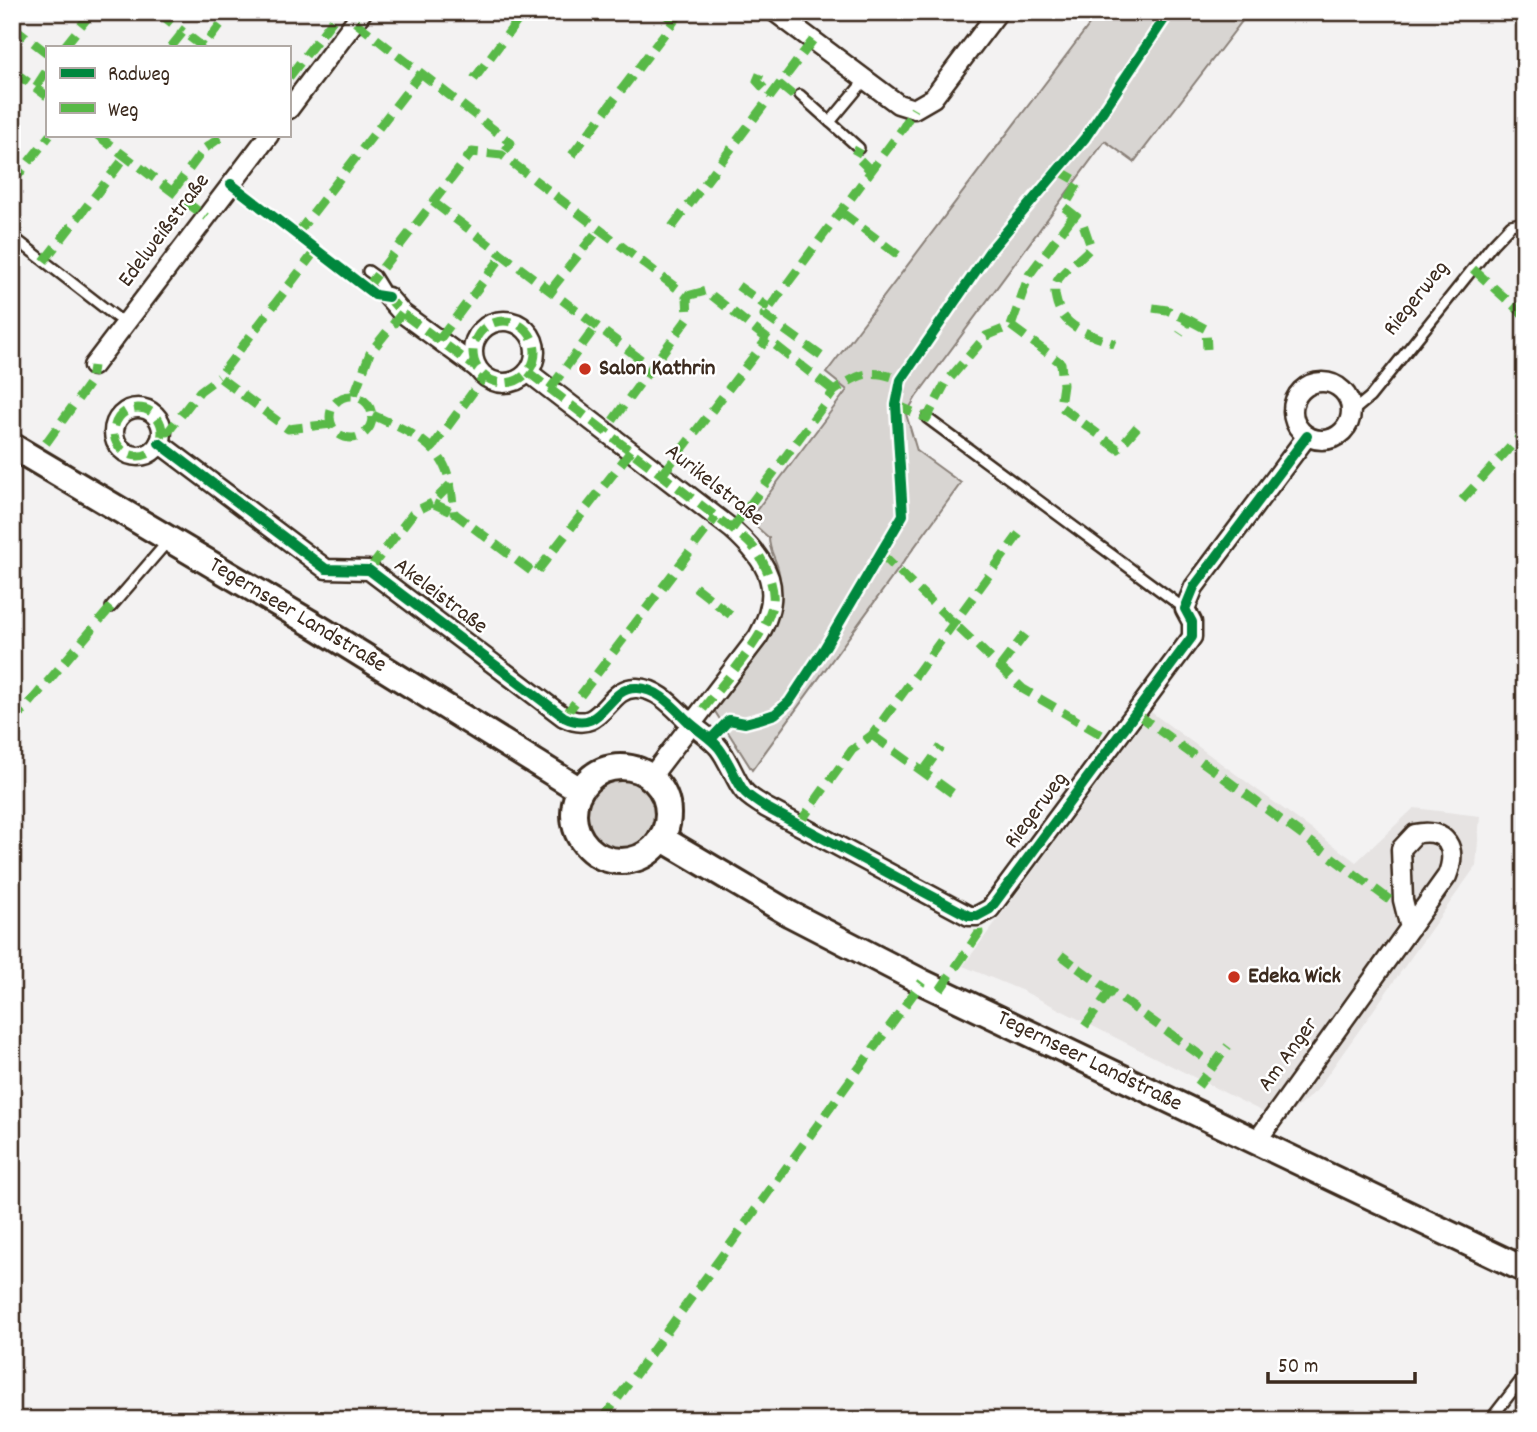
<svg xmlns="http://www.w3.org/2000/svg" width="1537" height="1432" viewBox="0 0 1537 1432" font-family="Dekko,sans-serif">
<rect width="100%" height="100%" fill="#f3f2f2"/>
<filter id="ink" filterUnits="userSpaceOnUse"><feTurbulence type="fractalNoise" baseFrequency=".0143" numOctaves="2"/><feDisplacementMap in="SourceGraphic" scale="14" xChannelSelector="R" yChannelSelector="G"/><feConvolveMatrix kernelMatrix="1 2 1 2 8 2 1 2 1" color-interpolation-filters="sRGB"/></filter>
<g filter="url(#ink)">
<polygon fill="#e6e3e2" points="1151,712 1356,862 1414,808 1480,816 1476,866 1316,1091 1292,1112 1273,1117 1023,991 963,966"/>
<g fill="#d8d5d2" stroke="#8a8078" stroke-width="2">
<path d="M1099 12H1249L1134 162 1105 141 916 397 906 414 917 451 961 483 752 770 714 710C743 671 790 628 779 573 777 560 769 552 769 538L749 520 847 390 826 373Z"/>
<circle cx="622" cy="817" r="37"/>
</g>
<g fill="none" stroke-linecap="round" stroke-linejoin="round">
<defs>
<g id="service">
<polyline points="800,95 859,148"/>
<polyline points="830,122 865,80"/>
<polyline points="12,236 125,324"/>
<polyline points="368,271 375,276 388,297"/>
<polyline points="1352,412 1370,397 1492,245 1511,225 1525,222"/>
<polyline points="927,418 1185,609"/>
<polyline points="111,607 169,540"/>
<polyline points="1490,1420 1525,1375"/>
</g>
<g id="minor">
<polyline points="775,12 898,104 914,109 933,98 998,12"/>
<polyline points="289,109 362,12"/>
<polyline points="388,297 402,313 477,368"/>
<circle cx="504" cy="352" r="31"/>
<polyline points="93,366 269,135"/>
<path d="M528 372 732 529C769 562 785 590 758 637L651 777"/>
<circle cx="1322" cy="411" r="29"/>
<circle cx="138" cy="432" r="24"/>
<path d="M159 443 326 569 369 570 564 717C604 737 606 686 637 688 660 689 675 709 690 723 700 732 711 738 719 748 729 761 734 777 743 790 748 797 758 802 765 807L969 916H977L990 909 1192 637V622L1185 609 1194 587 1307 436"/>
<path d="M1256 1142 1447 876C1458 849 1447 827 1415 834L1401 849 1403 900 1410 928"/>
</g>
<g id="secondary">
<polyline points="12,446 319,628 580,790"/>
<circle cx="621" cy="814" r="47"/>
<polyline points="661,838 790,914 922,982 1525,1270"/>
</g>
</defs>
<use href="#service" stroke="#3b2a1e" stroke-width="14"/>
<use href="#minor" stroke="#3b2a1e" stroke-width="23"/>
<use href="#secondary" stroke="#3b2a1e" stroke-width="30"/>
<use href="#service" stroke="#fff" stroke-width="9"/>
<use href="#minor" stroke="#fff" stroke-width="18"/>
<use href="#secondary" stroke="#fff" stroke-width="24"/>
<g stroke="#58b947" stroke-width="9" stroke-dasharray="18 9" stroke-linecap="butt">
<polyline points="158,12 183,32"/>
<polyline points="663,12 674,22"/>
<polyline points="355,22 511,143 502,155"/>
<polyline points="12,26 47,53"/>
<polyline points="64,47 92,12"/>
<polyline points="171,47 183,32 203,47 230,12"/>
<polyline points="760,74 757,81 771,96"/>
<polyline points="12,76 21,77 47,96"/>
<polyline points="289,77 339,12"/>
<polyline points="474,79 524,12"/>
<polyline points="779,84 796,98 800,95"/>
<polyline points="36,87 47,70"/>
<polyline points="97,135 206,217"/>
<polyline points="572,155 681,12"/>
<polyline points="855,155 859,148"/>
<polyline points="860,160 871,171"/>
<path d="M1058 170 1079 182 1064 207 1082 221 1091 247C1082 258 1068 266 1059 278 1054 285 1054 291 1056 299 1062 329 1091 334 1115 344"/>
<polyline points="12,183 50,135"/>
<polyline points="173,191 204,149 224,135"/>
<polyline points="433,202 652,368"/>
<polyline points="841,212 898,255"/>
<polyline points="672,227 813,40"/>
<polyline points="296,235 421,73"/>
<polyline points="316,250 219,377 288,429 331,424"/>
<polyline points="44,261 126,156"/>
<polyline points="1473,269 1525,316"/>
<polyline points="738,286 769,308"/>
<polyline points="366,289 472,152 502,155 687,296 688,318 605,431"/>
<polyline points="550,291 599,229"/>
<polyline points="384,296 388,297 402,313 477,368"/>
<polyline points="687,296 706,291 834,391"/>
<polyline points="1153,308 1167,310 1189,320 1180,334"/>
<polyline points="1189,320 1206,329 1207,349"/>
<circle cx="504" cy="352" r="31"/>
<polyline points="1011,326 1029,275 1074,215"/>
<polyline points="439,340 503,255"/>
<polyline points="821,356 764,315 903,128 914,109"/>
<path d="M528 372 732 529C740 535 750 542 756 551 765 563 775 586 773 601 768 635 724 681 703 709"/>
<polyline points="550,389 596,326"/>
<polyline points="354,395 370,353 402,313"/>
<circle cx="351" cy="417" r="21"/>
<polyline points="896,405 927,418 945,384 986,336 1011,326 1061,363 1063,385 1060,406 1118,449 1138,426"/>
<circle cx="138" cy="432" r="24"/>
<path d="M373 415C398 427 430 438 444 465 451 479 452 497 454 513L535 574 631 451"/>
<polyline points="162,431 168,432 200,391 219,377"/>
<polyline points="46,443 91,381 93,366"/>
<polyline points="431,449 484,377"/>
<polyline points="662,475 767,339"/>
<polyline points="450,485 432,503 454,513"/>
<polyline points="1462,500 1525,431"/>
<path d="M732 529 834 391C861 373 869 368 901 380"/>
<polyline points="880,553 1023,689 1114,742"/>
<polyline points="369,570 414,512 432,503"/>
<polyline points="695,587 731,615"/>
<polyline points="1000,667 1025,634"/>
<polyline points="1136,713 1391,901"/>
<polyline points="564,717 716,517"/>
<polyline points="12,724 111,607"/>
<polyline points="872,735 955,795"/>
<polyline points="923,772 941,747"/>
<polyline points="798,825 852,750 872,735 1019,534"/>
<polyline points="1061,955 1073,964"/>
<polyline points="1078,968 1214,1065"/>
<polyline points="940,990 979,933 977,916"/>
<polyline points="1085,1026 1110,991"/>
<polyline points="1211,1069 1228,1046"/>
<polyline points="1198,1086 1206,1075"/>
<polyline points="602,1420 922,982"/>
</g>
<defs>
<g id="cycleway">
<polyline points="231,184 375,295 388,297"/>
<path d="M159 443 326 569 369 570 564 717C604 737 606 686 637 688 660 689 675 709 690 723 700 732 711 738 719 748 729 761 734 777 743 790 748 797 758 802 765 807L969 916H977L990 909 1192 637V622L1185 609 1194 587 1307 436"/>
<polyline points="711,739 729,720 745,723 760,719 775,714 789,702 824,649 903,515 896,405 901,380 989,252 1085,138 1169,12"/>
</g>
</defs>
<use href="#cycleway" stroke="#fff" stroke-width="15"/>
<use href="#cycleway" stroke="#00873e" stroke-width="10"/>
</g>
</g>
<g fill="#c8321e" stroke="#fff" stroke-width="2.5">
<circle cx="585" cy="369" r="7"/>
<circle cx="1234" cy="977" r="7"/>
</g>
<g text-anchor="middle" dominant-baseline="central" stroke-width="5" stroke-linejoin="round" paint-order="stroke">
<g font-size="23" fill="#3b2a1e" stroke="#fff">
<text transform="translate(165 231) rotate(-53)">Edelweißstraße</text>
<text transform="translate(1417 299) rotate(-51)">Riegerweg</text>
<text transform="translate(714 486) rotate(38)">Aurikelstraße</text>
<text transform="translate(440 597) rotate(37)">Akeleistraße</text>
<text transform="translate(297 616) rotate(31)">Tegernseer Landstraße</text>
<text transform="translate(1037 811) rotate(-53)">Riegerweg</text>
<text transform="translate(1289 1055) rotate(-54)">Am Anger</text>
<text transform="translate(1089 1062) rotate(26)">Tegernseer Landstraße</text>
</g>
<g font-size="23" font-weight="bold" fill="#3b2a1e" stroke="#fff" text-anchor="start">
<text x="599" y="369">Salon Kathrin</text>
<text x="1248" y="977">Edeka Wick</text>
</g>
</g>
<rect width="1537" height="1432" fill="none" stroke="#fff" stroke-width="42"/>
<rect x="21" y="21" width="1495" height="1390" fill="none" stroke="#3b2a1e" stroke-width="2.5" filter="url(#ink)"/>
<rect x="46" y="46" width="245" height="91" fill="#ffffff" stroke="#b1aaa5" stroke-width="2"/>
<rect x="60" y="68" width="35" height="10" fill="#00873e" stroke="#b1aaa5" stroke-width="2"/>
<text x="108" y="80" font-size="21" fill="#3b2a1e">Radweg</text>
<rect x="60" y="103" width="35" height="10" fill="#58b947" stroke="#b1aaa5" stroke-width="2"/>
<text x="108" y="116" font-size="21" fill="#3b2a1e">Weg</text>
<path d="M1268 1372v10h147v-10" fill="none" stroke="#3b2a1e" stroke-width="3.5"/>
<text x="1278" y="1372" font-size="21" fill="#3b2a1e" stroke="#ffffff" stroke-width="5" paint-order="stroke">50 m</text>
</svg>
